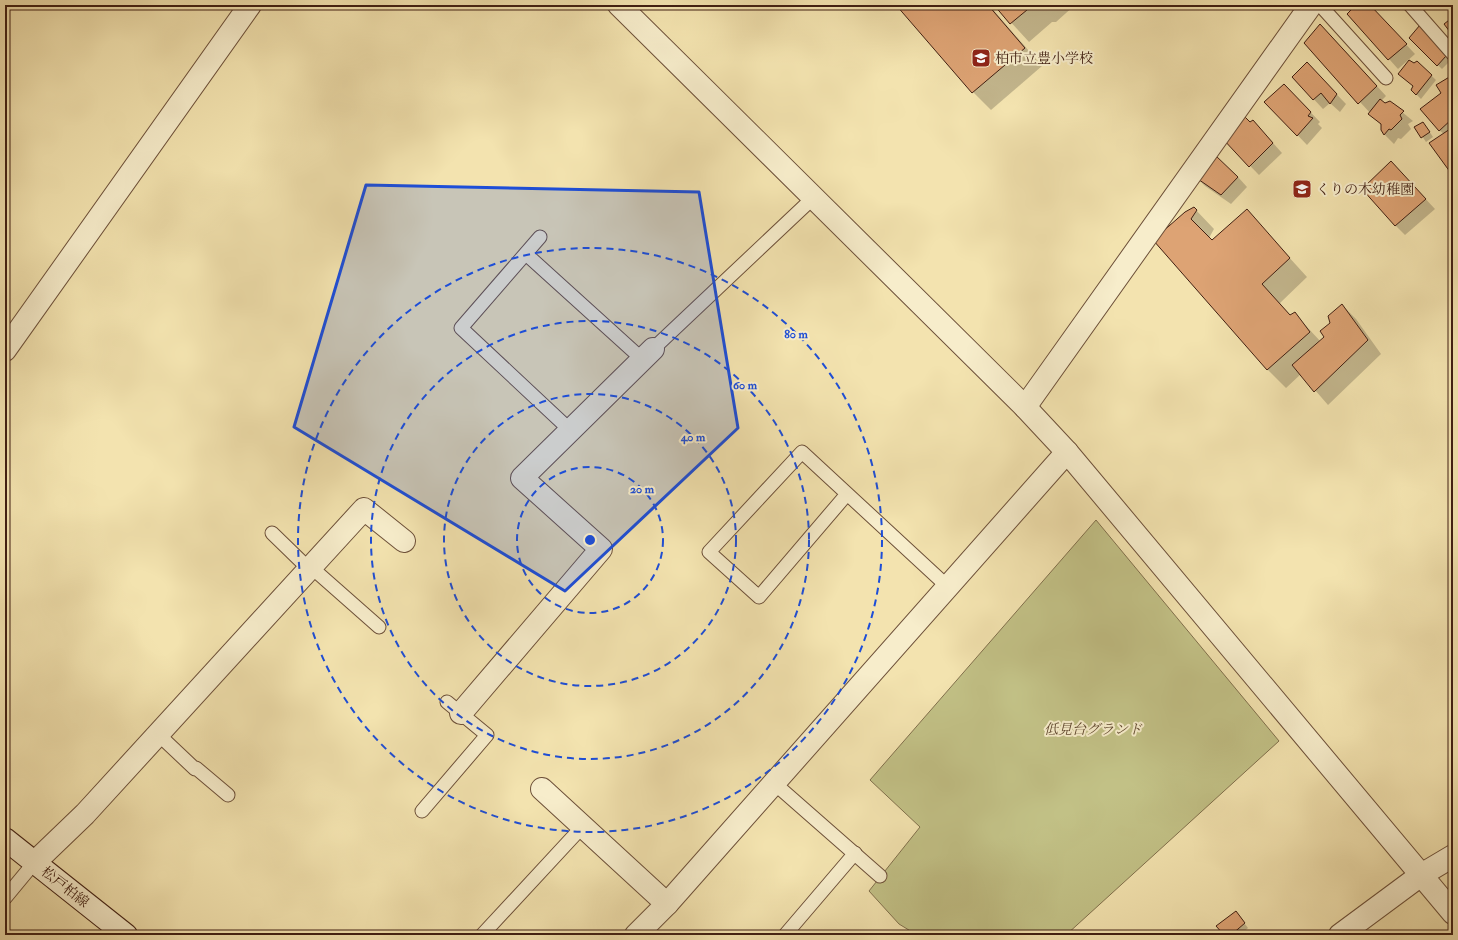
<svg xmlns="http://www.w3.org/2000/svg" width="1458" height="940" viewBox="0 0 1458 940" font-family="'IM FELL Double Pica','Noto Serif JP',serif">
<rect width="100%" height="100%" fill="#f3e3af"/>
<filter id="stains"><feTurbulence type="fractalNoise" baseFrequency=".005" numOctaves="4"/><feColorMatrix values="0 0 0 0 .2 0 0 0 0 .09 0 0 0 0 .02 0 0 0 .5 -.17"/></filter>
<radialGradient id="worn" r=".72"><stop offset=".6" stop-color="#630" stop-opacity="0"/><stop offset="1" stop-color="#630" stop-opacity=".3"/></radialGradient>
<polygon fill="#c2c186" stroke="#81704c" points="1096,520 1279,741 1066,935 917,935 899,924 869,891 920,827 870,780"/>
<g fill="#0003">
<polygon points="897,5 989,5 1042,66 991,110 973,92"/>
<polygon points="995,5 1075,5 1056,22 1052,22 1029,42"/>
<polygon points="1357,5 1369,5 1415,54 1398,69 1349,14"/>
<polygon points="1424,31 1450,61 1442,69 1410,38"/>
<polygon points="1330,35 1386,96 1381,101 1385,104 1390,102 1413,121 1408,124 1411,129 1401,139 1398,138 1394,144 1385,135 1382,126 1306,43"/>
<polygon points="1417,62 1436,80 1421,99 1412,90 1414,86 1414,64"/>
<polygon points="1452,69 1453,70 1453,174 1444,134 1439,130 1443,93 1438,85 1452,76 1450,71"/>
<polygon points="1316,73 1346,104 1340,112 1330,103 1323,109 1293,77"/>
<polygon points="1284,85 1320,122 1318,124 1322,128 1307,145 1266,102"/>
<polygon points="1416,127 1427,128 1433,137 1426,142"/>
<polygon points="1262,131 1282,153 1259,175 1223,138"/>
<polygon points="1391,162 1435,209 1405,235 1395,225"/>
<polygon points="1196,177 1238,177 1247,187 1231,204 1205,186"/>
<polygon points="1194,208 1214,229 1209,238 1212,242 1247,211 1307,277 1280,303 1291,316 1294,313 1321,342 1325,338 1331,323 1342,305 1356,319 1381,354 1328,405 1301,374 1286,388 1268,370 1154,240"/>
<polygon points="1236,912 1248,928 1240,935 1225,935"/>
</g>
<g fill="#dda374" stroke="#401f12">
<polygon points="896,5 988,5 1025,48 972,93"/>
<polygon points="994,5 1033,5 1010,24"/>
<polygon points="1356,5 1370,5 1407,44 1388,60 1347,14"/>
<polygon points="1453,17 1453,36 1444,24"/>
<polygon points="1320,24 1377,86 1358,104 1304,43"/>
<polygon points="1420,25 1446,56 1437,66 1409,38"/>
<polygon points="1409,60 1414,63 1417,61 1432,75 1416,95 1411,90 1413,86 1398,74"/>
<polygon points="1307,62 1337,94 1330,104 1321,93 1313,100 1292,77"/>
<polygon points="1452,67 1453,118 1439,131 1420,109 1441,93 1436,85 1451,76 1449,71"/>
<polygon points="1284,84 1311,112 1308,116 1313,118 1297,136 1264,102"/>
<polygon points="1380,99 1385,103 1390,101 1404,111 1400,115 1402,119 1391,130 1389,129 1384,135 1381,130 1381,124 1368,114"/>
<polygon points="1243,115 1250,122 1253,120 1273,143 1249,167 1222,138"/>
<polygon points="1423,122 1430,132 1421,138 1414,127"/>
<polygon points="1453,127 1453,176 1429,143"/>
<polygon points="1215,155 1238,177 1221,195 1195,177"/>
<polygon points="1391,161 1426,199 1395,226 1362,189"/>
<polygon points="1194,207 1197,210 1191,219 1212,240 1247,209 1290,258 1262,284 1290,315 1295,312 1310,332 1267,370 1153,240 1185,212"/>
<polygon points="1342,304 1368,340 1314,392 1292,365 1324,337 1320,331 1330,323 1328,316"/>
<polygon points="1236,911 1245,923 1231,935 1224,935 1216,926"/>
</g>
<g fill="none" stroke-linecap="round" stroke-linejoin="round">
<defs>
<g id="service">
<polyline points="1320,5 1386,78"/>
<polyline points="1410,5 1453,54"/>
<polyline points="540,237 461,328 570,430"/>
<polyline points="526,254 642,359"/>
<polyline points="653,349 813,198"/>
<polyline points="847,494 759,597 709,552 802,452 948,587"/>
<polyline points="272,533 309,569"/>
<polyline points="311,567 379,627"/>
<polyline points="159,735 195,769 196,768 228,795"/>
<polyline points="774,783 880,876"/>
<polyline points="422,811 487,735 447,702"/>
<polyline points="5,898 34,863"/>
<polyline points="482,935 583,826"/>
<polyline points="785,935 855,853"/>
</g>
<g id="minor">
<polyline points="5,350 250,5"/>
<polyline points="1025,407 1311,5"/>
<polyline points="461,713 601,549 522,478 653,349"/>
<polyline points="542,789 667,904"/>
<polyline points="34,863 85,814 364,509 404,541"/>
<polyline points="636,935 667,904 1067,452"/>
<polyline points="1340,935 1421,875 1453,856"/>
</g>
<polyline id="tertiary" points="619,5 1025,407 1067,452 1453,913"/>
<polyline id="secondary" points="5,839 126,935"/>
</defs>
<use href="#service" stroke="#6d5039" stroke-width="15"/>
<use href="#minor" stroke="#6d5039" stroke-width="24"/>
<use href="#tertiary" stroke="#6d5039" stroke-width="24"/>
<use href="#secondary" stroke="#401f12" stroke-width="24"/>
<use href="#service" stroke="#f7edcb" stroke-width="13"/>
<use href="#minor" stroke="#f7edcb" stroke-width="22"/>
<use href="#tertiary" stroke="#f7edcb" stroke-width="22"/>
<use href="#secondary" stroke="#f7edcb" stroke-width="22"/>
</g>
<path fill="#1d4ed8" fill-opacity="0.2" stroke="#1d4ed8" stroke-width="3" stroke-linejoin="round" d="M366 185 699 192 738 428 565 591 294 427Z"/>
<g fill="none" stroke="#1d4ed8" stroke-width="2" stroke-dasharray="7 5">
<circle cx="590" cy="540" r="73"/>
<circle cx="590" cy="540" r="146"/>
<circle cx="590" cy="540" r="219"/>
<circle cx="590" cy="540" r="292"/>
</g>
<defs>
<symbol id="school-square" viewBox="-11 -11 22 22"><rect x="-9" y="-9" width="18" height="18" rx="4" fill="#8f2418" stroke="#f7edcb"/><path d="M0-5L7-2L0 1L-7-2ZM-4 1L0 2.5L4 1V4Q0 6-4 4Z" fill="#fff"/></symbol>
</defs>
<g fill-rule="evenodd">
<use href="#school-square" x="970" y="47" width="22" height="22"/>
<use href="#school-square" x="1291" y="178" width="22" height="22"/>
</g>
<g text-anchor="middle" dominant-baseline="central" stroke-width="4" stroke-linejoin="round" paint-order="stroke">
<g font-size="14" fill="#401f12" stroke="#f7edcb" text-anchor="start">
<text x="995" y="58">柏市立豊小学校</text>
<text x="1316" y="189">くりの木幼稚園</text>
</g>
<g font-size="14" font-style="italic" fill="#60482f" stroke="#f7edcb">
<text x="1093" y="729">低見台グランド</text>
</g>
<g font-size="14" fill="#401f12" stroke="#f7edcb">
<text transform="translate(65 887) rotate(38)">松戸柏線</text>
</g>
</g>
<circle cx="590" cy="540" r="6" fill="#1d4ed8" stroke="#f7edcb" stroke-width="2"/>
<g font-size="12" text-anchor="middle" font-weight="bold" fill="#1d4ed8" stroke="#f7edcb" stroke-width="4" stroke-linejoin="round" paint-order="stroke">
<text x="796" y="338">80 m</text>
<text x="745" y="389">60 m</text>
<text x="693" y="441">40 m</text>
<text x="642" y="493">20 m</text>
</g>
<rect width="1458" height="940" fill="none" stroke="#f3e3af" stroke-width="20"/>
<rect x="6" y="6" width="1446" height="928" fill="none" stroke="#401f12" stroke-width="2"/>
<rect x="10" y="10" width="1438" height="920" fill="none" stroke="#401f12"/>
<rect width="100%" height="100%" filter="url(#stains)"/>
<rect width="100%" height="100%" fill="url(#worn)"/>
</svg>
